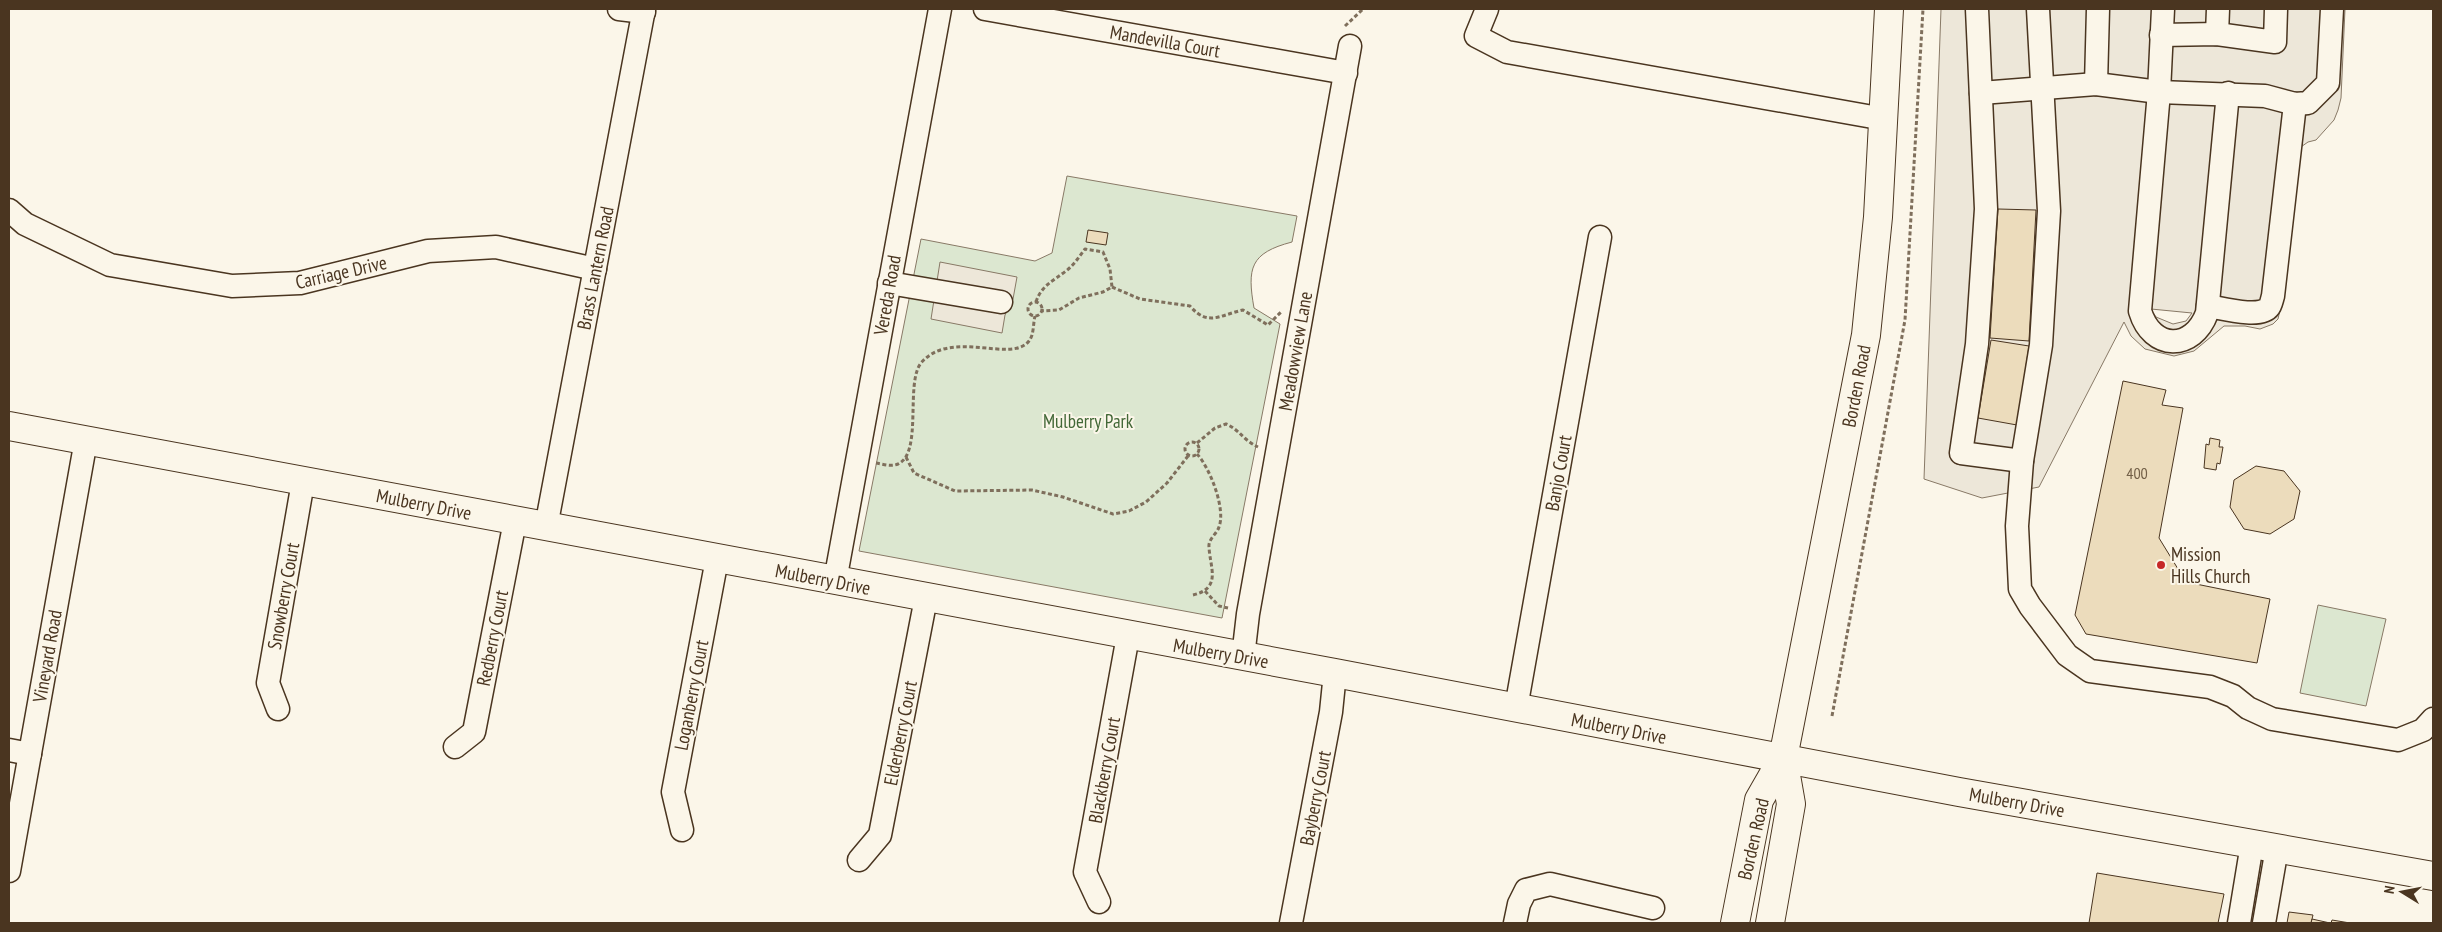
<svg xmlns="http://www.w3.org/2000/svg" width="2442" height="932" viewBox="0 0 2442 932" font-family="'PT Sans Narrow',sans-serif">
<rect width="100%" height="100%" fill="#fbf6e9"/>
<g fill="#dce7d0" stroke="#887966">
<path d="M1067 176 1297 216 1292 242C1250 253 1247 268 1254 308L1280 324 1222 618 859 551 921 239 1035 261 1052 253Z"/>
<polygon points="2318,605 2386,619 2366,706 2300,693"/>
</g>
<g fill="#ede7d9" stroke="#887966" fill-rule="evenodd">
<path d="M1941 9H2345L2341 98 2338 110 2334 120 2316 140 2308 142 2298 149 2284 292 2278 319 2273 324 2260 329 2245 326H2224L2194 351 2174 356 2145 349 2131 336 2124 322 2039 487 1982 498 1924 479ZM2151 309 2192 313 2186 321 2173 324 2156 317Z"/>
<polygon points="940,262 1017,277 1013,299 1005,315 1002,333 931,319"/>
</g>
<g fill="#ecdcbc" stroke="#4a3520">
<polygon points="1998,209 2036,210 2029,341 1990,338"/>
<polygon points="1088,230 1108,233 1106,245 1086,242"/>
<polygon points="1991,340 2029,346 2017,425 1978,418"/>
<polygon points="2123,381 2166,390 2162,405 2183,408 2159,538 2186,582 2270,599 2257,663 2086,634 2075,615"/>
<polygon points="2210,438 2220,440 2219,447 2223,447 2220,464 2217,463 2216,470 2204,468 2206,444 2209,445"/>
<polygon points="2256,466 2284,471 2300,491 2294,519 2270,534 2244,529 2230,507 2234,480"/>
<polygon points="2097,873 2224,894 2218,923 2089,923"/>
<polygon points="2289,912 2313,915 2311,923 2287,923"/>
<polygon points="2312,919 2330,923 2311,923"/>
<polygon points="2332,920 2350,923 2331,923"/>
</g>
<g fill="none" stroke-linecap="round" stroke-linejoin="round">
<defs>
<g id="minor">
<polyline points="619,9 644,12"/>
<polyline points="985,9 1346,73"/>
<polyline points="1487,9 1476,36 1507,52 1884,119"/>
<polyline points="1977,9 1986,209 1977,344 1961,453 2022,461 2041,345 2049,211 2038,9"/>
<path d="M2163 9 2159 92 2140 311C2152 351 2193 351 2207 313L2228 93"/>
<polyline points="2217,34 2218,9"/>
<polyline points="2161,35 2217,34 2275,42 2276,9"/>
<polyline points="2096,84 2098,9"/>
<polyline points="1981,93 2096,84 2159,92 2265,96 2295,104 2308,103 2328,83 2332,9"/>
<polyline points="9,210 25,224 110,265 232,286 300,283 428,251 496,247 595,269"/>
<polyline points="889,283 1001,302"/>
<path d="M2208 306C2221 308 2261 319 2269 307 2271 305 2272 299 2273 296L2295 104"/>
<polyline points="2022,461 2017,526 2020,589 2030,606 2067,655 2090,671 2210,687 2233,696 2248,708 2272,719 2398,740 2423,730 2433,719"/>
<polyline points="546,527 644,9"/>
<polyline points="835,581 940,9"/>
<polyline points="1243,657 1248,614 1350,46"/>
<polyline points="1516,708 1600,237"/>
<polyline points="278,709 268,683 303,482"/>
<polyline points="455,747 474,732 515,521"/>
<polyline points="9,750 30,754"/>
<polyline points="682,830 673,792 717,559"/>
<polyline points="859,860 880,835 926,598"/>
<polyline points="9,871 86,440"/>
<polyline points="1099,902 1085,872 1128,636"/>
<polyline points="1291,923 1331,712 1335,673"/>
<polyline points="1515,923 1519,904 1526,890 1550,884 1653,908"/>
<polyline points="2239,923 2252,844"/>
<polyline points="2264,923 2277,848"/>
</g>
<g id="major">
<polyline points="9,426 1335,673 1959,792 2433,876"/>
<polyline points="1735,923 1759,800 1783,758 1866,335 1878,217 1889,9"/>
<polyline points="1770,923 1791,804 1783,758"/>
</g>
</defs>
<use href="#minor" stroke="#4a3520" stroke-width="25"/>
<use href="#major" stroke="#4a3520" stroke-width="30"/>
<g stroke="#7f6f5c" stroke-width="3" stroke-dasharray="4 2.5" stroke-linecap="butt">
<polyline points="1345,26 1363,9"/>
<path d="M1112 287 1140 299 1190 306C1208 327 1220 315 1243 310L1268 325 1282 311"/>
<path d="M1036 302C1041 286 1053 281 1066 271 1074 265 1079 257 1085 249L1103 252 1110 269 1112 287 1103 292 1079 298 1059 310 1041 311"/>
<circle cx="1035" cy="309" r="7"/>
<circle cx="1192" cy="449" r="7"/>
<path d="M1197 443 1215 428 1226 424C1240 430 1243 440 1258 447"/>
<polyline points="906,457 914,473 955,491 1032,490 1063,497 1113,514 1129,511 1146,502 1167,483 1188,456"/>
<path d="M876 463C883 464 891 467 898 464 923 453 905 383 921 363 951 328 1011 364 1029 341 1034 335 1033 324 1035 316"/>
<polyline points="1205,591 1219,606 1228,608"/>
<path d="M1193 595C1222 588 1210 568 1209 547 1208 539 1217 534 1219 527 1226 509 1210 468 1197 454"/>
<polyline points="1832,716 1905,320 1923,9"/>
</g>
<use href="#minor" stroke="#fbf6e9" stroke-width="22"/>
<use href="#major" stroke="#fbf6e9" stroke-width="28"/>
</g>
<circle fill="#c62828" stroke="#fbf6e9" stroke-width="2" cx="2161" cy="565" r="5"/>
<g text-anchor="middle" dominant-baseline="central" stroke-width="4" stroke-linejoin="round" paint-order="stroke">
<g font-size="16" fill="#725f47">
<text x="2137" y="473">400</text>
</g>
<g font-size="19" fill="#4a3520" stroke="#fbf6e9">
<text transform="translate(1165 41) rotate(10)">Mandevilla Court</text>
<text transform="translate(595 268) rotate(-79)">Brass Lantern Road</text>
<text transform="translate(341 272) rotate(-13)">Carriage Drive</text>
<text transform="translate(887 295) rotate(-80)">Vereda Road</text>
<text transform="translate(1295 351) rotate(-80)">Meadowview Lane</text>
<text transform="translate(1856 386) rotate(-79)">Borden Road</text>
<text transform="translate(1558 473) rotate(-80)">Banjo Court</text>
<text transform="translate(424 504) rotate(11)">Mulberry Drive</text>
<text transform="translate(823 579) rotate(11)">Mulberry Drive</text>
<text transform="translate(283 596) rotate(-80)">Snowberry Court</text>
<text transform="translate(492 638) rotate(-79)">Redberry Court</text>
<text transform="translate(1221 653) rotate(10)">Mulberry Drive</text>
<text transform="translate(47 656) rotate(-80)">Vineyard Road</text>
<text transform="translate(691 695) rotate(-79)">Loganberry Court</text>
<text transform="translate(1619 728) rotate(11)">Mulberry Drive</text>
<text transform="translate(900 733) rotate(-79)">Elderberry Court</text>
<text transform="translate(1104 770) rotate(-80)">Blackberry Court</text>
<text transform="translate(1315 798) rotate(-79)">Bayberry Court</text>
<text transform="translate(2017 802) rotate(10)">Mulberry Drive</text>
<text transform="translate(1753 839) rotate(-77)">Borden Road</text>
</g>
<g font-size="19" fill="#436837" stroke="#fbf6e9">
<text x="1088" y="421">Mulberry Park</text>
</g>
<g font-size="19" fill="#4a3520" stroke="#fbf6e9" text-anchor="start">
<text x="2171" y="554">Mission<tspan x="2171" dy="22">Hills Church</tspan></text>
</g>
</g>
<rect width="2442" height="932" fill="none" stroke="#4a3520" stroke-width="20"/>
<g transform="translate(2402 892) rotate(280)" stroke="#fbf6e9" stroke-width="4" paint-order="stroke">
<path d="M0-4L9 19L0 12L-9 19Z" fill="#4a3520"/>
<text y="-8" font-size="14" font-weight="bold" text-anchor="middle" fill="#4a3520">N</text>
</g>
</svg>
